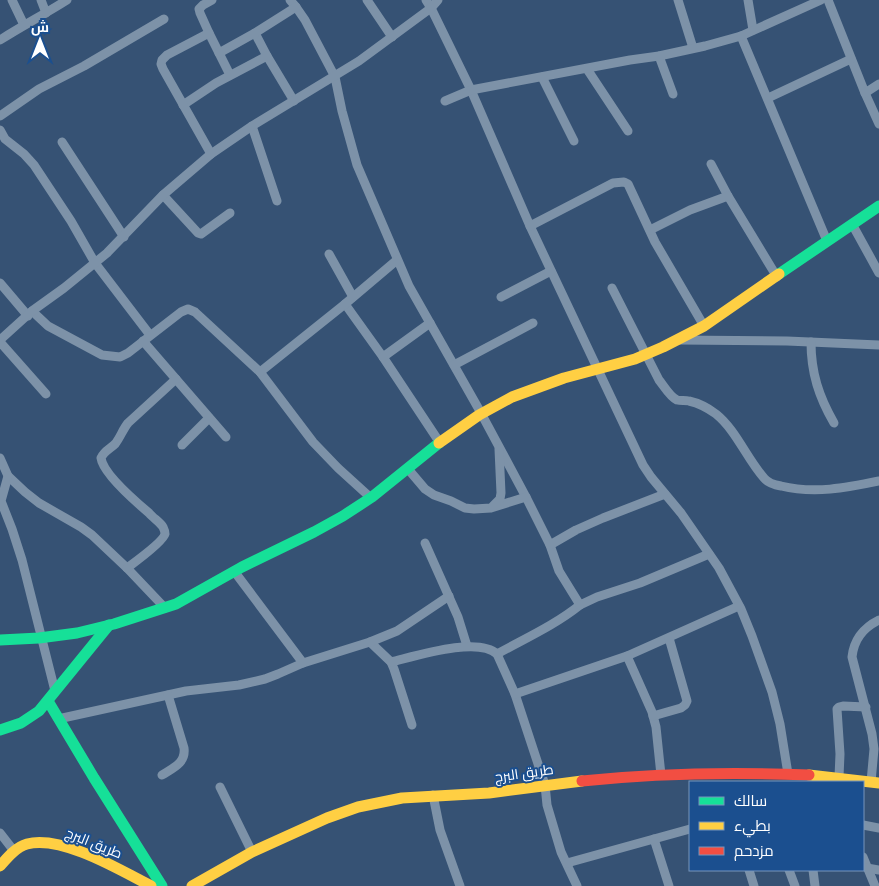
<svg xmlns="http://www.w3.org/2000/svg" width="879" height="886" viewBox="0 0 879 886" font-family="'Public Sans',Cairo,sans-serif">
<rect width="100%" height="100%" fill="#365274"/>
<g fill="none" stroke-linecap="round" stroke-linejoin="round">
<g stroke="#7d92a8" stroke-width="9">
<polyline points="12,0 24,25"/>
<polyline points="41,0 46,13"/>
<path d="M290 0 296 7 305 20 335 77 342 111 357 165 409 286 481 413 526 497 550 545 559 571 580 605C555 625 526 638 497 654"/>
<polyline points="367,0 392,37"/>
<polyline points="426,0 431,8 471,90 530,226 643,465 651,477 681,513 719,568 741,609 752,636 772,692 780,724 788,774"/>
<polyline points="678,0 693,48"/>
<polyline points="748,0 753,30"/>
<polyline points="828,0 865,93 879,124"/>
<polyline points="209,33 230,75"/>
<polyline points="255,33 267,56"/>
<polyline points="741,36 827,241"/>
<path d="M0 40C22 26 45 14 67 0"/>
<polyline points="219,53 255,33 296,7"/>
<polyline points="659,56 673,94"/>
<polyline points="587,69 628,131"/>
<polyline points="542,77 574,141"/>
<polyline points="865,93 879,84"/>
<polyline points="768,98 851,59"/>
<polyline points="445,101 471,90 630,60 659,56 705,46 741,36 821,0"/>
<polyline points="183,105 216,83 267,56 294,101"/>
<polyline points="0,116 39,89 84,66 164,19"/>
<polyline points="252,126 277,201"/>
<polyline points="0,130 5,139 24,154 34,165 71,221 95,263 150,335"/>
<polyline points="62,142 124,237"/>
<polyline points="211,154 163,69 161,64 162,60 167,55 209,33 200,13 199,9 203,5 212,0"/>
<polyline points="711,164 728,196 777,277"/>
<polyline points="163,195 198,233 201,234 230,213"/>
<polyline points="852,224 879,273"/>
<polyline points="530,226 613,183 624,182 628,184 655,242 704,326"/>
<polyline points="650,230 690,210 728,196"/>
<polyline points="329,254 353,297"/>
<polyline points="0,283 28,316"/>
<path d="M612 288 659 380C664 386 670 397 677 400 681 401 685 400 689 401 698 403 708 408 716 414 736 430 747 459 764 478 768 483 775 485 781 486 814 494 846 488 879 481"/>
<polyline points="501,297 551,271"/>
<polyline points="345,304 383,357 440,443"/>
<polyline points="32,311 48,326 102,355 120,357 128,353 181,312 188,309 195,312 260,372 313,442 338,468 371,498"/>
<polyline points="0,340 32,311 64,288 107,253 163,195 211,154 252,126 359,61 431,8 438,0"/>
<polyline points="679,340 787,341 879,345"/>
<polyline points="143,341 226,437"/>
<polyline points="0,342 46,394"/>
<path d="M811 342C811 373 819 397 834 423"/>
<polyline points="383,357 430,323"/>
<polyline points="454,365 533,323"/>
<polyline points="260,372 345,304 397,260"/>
<polyline points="182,445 209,418"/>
<polyline points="0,458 8,476 25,492 39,503 81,527 92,535 127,568 165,608"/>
<polyline points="408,469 425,489 434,495 451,501 465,508 474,509 491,508 526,497"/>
<polyline points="8,476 1,501 12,529 22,560 55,691"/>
<polyline points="493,506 500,499 501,493 499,449"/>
<polyline points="425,543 458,617 467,646"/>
<polyline points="550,545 576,530 603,518 665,494"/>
<path d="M127 568C135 562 163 542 165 534 165 532 164 529 163 527 160 522 153 518 149 513 136 502 103 474 101 458 104 451 110 449 115 444 120 438 123 429 128 423L176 379"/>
<polyline points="234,571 303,663"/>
<polyline points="580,605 597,597 640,583 709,554"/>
<polyline points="370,642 391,662 394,669 412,725"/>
<polyline points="627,656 652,712 656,727 661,775"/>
<path d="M391 662C416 656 478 636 497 654L515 694 545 785 547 805 561 852 577 886"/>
<polyline points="515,694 627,656 739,606"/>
<polyline points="653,716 681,708 685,705 687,701 669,638"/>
<polyline points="58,719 186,691 239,685 265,679 278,674 303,663 370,642 397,631 449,596"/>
<path d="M162 775C173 768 186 763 184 748L168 695"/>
<polyline points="839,777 840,754 837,709 839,707 843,706 866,707"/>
<path d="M871 782 874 749 872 734 852 657C854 639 863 628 879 620"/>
<polyline points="220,787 252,852"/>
<polyline points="433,795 440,830 460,886"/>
<polyline points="863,825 879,828"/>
<polyline points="0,833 14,851"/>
<polyline points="654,839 669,886"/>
<polyline points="863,857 875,886"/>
<polyline points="567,863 690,829"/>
<polyline points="867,868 879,870"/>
<polyline points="749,870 754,886"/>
<polyline points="789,870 795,886"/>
<polyline points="813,870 815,886"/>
</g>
<g stroke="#16e098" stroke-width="11">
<polyline points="779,274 879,206"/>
<polyline points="0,640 39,638 77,633 114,624 176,604 242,567 314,532 343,516 372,497 439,443"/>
<polyline points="48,701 94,778 162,886"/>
<polyline points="0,730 21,723 39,711 109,625"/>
</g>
<g stroke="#ffcf43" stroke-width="11">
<polyline points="439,443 479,415 512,397 564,378 635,359 663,347 704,326 779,274"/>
<polyline points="809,775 879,783"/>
<path d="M0 866C7 858 16 847 27 844 62 835 120 870 151 886"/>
<polyline points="192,886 252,852 327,818 358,807 402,798 489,793 582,781"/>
</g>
<path stroke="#f24e42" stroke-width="11" d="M582 781C658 773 733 772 809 775"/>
</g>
<g text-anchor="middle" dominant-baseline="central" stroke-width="4" stroke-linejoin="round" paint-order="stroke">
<g font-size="14" fill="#fff" stroke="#1b4f8f">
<text transform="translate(524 773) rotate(-8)">طريق البرج</text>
<text transform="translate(94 843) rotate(22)">طريق البرج</text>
</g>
</g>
<rect x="689" y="781" width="175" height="90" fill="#1b4f8f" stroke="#7695bc"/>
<rect x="699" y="797" width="25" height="8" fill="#16e098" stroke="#7695bc"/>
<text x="734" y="806" font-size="15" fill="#ffffff">سالك</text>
<rect x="699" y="822" width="25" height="8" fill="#ffcf43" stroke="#7695bc"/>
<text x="734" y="831" font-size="15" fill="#ffffff">بطيء</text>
<rect x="699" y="847" width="25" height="8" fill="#f24e42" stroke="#7695bc"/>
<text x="734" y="856" font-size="15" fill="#ffffff">مزدحم</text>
<g transform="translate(40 40)" stroke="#1b4f8f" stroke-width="4" paint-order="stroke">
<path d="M0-4L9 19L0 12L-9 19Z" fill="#ffffff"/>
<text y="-8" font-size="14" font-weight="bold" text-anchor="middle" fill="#ffffff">ش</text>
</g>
</svg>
